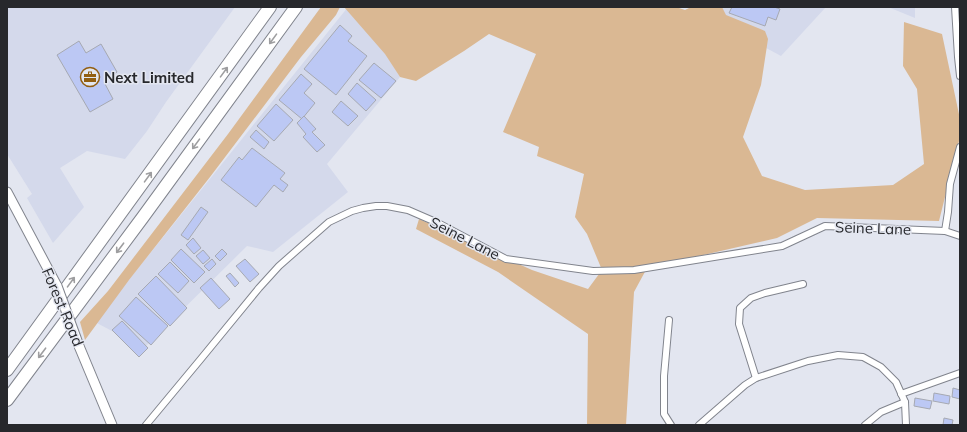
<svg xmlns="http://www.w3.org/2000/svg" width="967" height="432" viewBox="0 0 967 432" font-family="Mulish,sans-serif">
<rect width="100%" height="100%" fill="#e3e6f0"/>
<g fill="#d4d9eb">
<polygon points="7,7 235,7 166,102 147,131 125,159 87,151 60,168 84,207 53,243 27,198 32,194 7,154"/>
<polygon points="348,7 357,7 400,77 327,164 348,192 273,252 247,246 144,348 95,322"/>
<polygon points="690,7 826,7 781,56"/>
<polygon points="888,7 915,7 915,19 915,18"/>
</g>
<g fill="#dab893">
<polygon points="321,7 340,7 336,15 301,57 210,177 129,280 85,340 80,322 108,291 228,134"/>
<polygon points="344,7 676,7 685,10 691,7 722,7 726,15 765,31 768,39 761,85 743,137 762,176 805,190 893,185 924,164 917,89 903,66 904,22 942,34 960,119 960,137 939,221 817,218 777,238 647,268 634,292 626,425 587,425 588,334 498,272 416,229 419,219 532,270 588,289 602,270 587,234 575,217 584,174 537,156 539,147 503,132 536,54 489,34 464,51 416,81 400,77 385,54"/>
</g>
<g fill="#bcc8f4" stroke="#a6a9b2">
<polygon points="732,7 774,7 780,9 776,20 768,17 765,26 729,13"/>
<polygon points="340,25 352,36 348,41 367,56 336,95 304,69"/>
<polygon points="79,41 86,53 101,44 117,72 104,82 113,99 90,112 57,55"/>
<polygon points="374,63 396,81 381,98 359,80"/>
<polygon points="301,74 312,84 304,93 315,103 302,119 279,100"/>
<polygon points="357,83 376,100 366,111 348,94"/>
<polygon points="341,101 358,116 348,126 332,112"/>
<polygon points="276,104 293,120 274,141 257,126"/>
<polygon points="304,116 316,129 312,132 325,145 317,152 303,137 306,134 297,123"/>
<polygon points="256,130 269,142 264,149 250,137"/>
<polygon points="252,148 285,173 280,179 288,185 283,192 274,185 256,207 221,180 239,157 242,160"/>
<polygon points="201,207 208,212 188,240 181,235"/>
<polygon points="193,238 201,248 194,254 186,245"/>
<polygon points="181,249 205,272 194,283 171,260"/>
<polygon points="222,249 227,254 220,261 215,256"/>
<polygon points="203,250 210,258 203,264 196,256"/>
<polygon points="212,259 216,264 209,271 204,266"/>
<polygon points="245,259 259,274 250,282 236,266"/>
<polygon points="170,262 189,281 178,293 158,274"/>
<polygon points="230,273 239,283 235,287 226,276"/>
<polygon points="156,276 187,308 170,326 138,294"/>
<polygon points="211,278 230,299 219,309 200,288"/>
<polygon points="136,297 168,326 151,345 119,316"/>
<polygon points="122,321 148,348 139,357 112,330"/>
<polygon points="953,388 960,390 960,399 952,397"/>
<polygon points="934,393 950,396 949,404 933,401"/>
<polygon points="915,398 932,401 930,409 914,406"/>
<polygon points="944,418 953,420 952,425 943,425"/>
</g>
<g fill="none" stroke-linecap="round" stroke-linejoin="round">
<defs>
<g id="street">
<polyline points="955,7 958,57 960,76"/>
<polyline points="945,231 948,212 950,184 960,147"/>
<polyline points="669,320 664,376 664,414 671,425"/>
<polyline points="756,378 739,324 740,308 751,298 765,293 803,284"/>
<polyline points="901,394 960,373"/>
<polyline points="146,425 200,360 259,288 279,266 329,222 352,211 363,208 376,206 387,206 408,210 438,223 506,259 593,271 634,270 782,246 825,226 945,231 960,236"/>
<polyline points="699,425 745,385 756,378 808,361 838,355 863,357 881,367 896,382 905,402 906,425"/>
<polyline points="865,425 881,412 905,402"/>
</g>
<g id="secondary">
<polyline points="7,192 57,286"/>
<polyline points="79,346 112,425"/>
</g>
<g id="highway">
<polyline points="7,370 270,7"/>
<polyline points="7,400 143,217 296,7"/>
</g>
</defs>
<use href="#street" stroke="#81848d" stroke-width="8"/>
<use href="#secondary" stroke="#81848d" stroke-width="11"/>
<use href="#highway" stroke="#81848d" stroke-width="14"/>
<use href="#street" stroke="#fff" stroke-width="6"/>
<use href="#secondary" stroke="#fff" stroke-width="9"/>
<use href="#highway" stroke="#fff" stroke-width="12"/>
<defs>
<polyline id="secondary-bridge" points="57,286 79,346"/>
</defs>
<use href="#secondary-bridge" stroke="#81848d" stroke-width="11" stroke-linecap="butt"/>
<use href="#secondary-bridge" stroke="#fff" stroke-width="9"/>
</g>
<defs><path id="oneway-shaft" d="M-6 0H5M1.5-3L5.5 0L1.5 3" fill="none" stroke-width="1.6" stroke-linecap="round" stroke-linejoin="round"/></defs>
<g stroke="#9e9ea0">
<use href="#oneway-shaft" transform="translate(273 39) rotate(126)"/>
<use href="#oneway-shaft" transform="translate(224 72) rotate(-54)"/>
<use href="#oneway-shaft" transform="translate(196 144) rotate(126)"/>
<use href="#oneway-shaft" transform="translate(148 177) rotate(-54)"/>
<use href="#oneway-shaft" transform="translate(120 248) rotate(127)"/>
<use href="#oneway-shaft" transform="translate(71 282) rotate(-54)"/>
<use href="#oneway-shaft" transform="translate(42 353) rotate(127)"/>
</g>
<defs>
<symbol id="office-ring" viewBox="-11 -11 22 22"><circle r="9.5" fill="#e3e6f0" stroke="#925e12" stroke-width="1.5"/><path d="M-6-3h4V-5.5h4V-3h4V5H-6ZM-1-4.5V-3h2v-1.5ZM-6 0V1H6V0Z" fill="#925e12"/></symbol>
</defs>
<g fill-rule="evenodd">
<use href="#office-ring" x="79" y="66" width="22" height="22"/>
</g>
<g text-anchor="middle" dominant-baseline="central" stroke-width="3" stroke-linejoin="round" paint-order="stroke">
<g font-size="15" font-weight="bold" fill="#27282c" stroke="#e3e6f0" text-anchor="start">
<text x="104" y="77">Next Limited</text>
</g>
<g font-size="15" fill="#27282c" stroke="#e3e6f0">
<text transform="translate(873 228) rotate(2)">Seine Lane</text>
<text transform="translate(465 238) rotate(27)">Seine Lane</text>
<text transform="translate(63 307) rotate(67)">Forest Road</text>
</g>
</g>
<rect width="967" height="432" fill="none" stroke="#27282c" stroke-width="16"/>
</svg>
